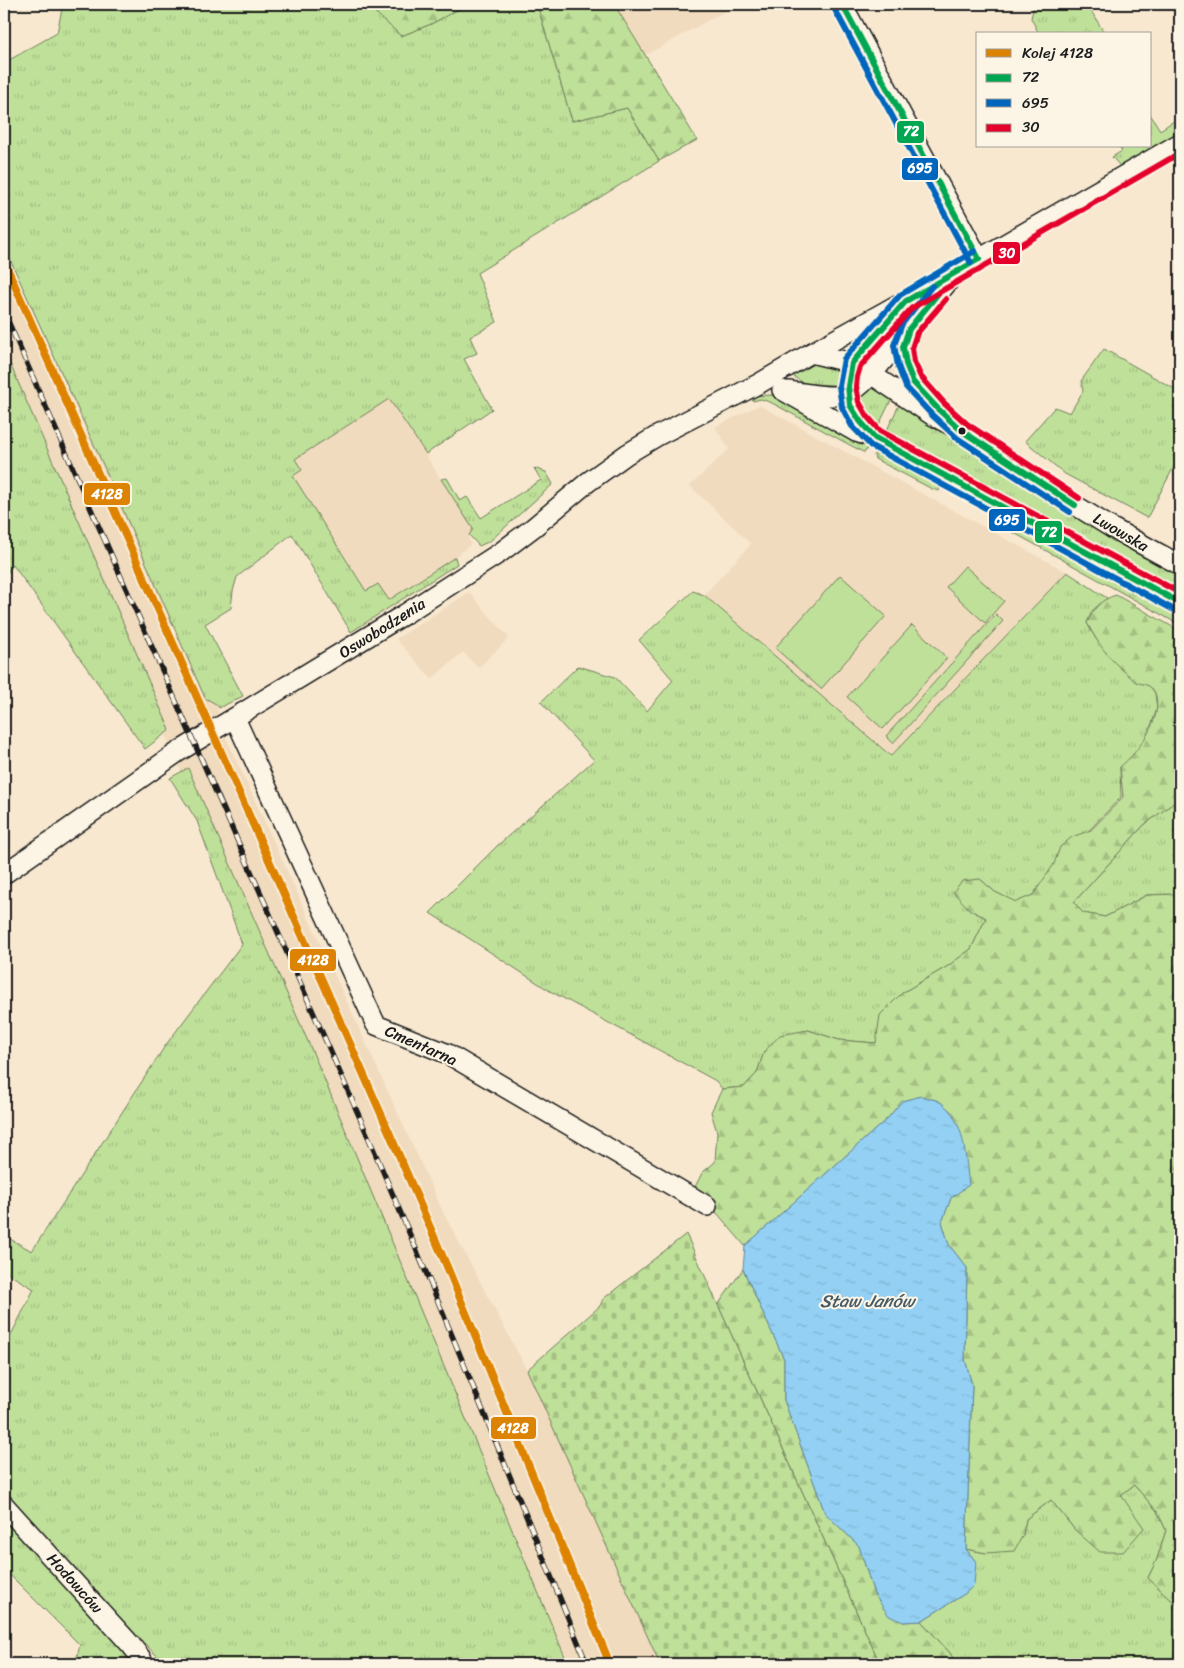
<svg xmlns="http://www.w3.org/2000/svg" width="1184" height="1668" viewBox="0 0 1184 1668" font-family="Sriracha,sans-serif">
<defs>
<pattern id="grass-tufts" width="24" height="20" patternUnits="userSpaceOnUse" patternTransform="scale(1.25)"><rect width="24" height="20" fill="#bfe099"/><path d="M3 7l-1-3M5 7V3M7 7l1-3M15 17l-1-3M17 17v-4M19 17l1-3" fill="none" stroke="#a4c083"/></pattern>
<pattern id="forest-firs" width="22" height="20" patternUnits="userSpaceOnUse" patternTransform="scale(1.25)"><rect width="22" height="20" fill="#bfe099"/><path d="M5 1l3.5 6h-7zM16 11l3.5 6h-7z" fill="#a4c083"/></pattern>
<pattern id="cemetery-stones" width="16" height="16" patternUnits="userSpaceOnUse" patternTransform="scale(1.25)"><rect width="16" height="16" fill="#bfe099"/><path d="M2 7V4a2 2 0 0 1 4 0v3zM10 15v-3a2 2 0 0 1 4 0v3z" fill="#a4c083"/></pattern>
<pattern id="water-ripples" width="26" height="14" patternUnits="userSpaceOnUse" patternTransform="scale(1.25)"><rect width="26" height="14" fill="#93d0f3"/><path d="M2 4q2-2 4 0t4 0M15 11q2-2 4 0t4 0" fill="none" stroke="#7eb2d0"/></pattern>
</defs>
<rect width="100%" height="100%" fill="#f8e8d0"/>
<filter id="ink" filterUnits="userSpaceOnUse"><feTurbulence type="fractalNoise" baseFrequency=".02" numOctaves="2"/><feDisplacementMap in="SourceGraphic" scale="10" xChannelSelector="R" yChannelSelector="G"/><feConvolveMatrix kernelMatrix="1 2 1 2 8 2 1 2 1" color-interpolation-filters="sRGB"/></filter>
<g filter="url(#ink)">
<g fill="#f1dbbe">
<polygon points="614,4 738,4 644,56"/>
<polygon points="4,213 213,693 224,733 444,1214 527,1370 660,1664 559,1664 234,891 4,371"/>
<polygon points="389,398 473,529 469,535 469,540 471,544 455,557 389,600 366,591 293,476 302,470 295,459"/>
<polygon points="759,405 1067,572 892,756 704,595 751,544 690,486 729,449 715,427"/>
<polygon points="469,592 509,638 478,668 463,652 432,679 396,639"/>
</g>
<g fill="url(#grass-tufts)" stroke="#6e7e5a">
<polygon points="63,4 366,4 401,36 431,24 468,4 537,4 572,121 627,108 659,161 477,273 497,322 470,337 477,353 464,359 492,409 426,454 389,399 295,459 302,470 293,476 366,591 378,584 389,600 455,557 457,564 351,632 292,534 237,577 233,591 231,608 205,624 243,696 219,708 216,704 205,698 105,469 4,246 4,63 57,33"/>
<polygon points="1040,4 1087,4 1105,34 1053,34 1052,31 1047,34 1039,34 1031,18 1033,9"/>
<polygon points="1150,114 1160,130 1180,117 1180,136 1125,167 1120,166 1112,157 1122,151 1119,146 1150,146"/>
<polygon points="1104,349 1180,392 1180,455 1147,518 1065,474 1025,441 1055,407 1070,413 1083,391 1081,381"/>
<polygon points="4,350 170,730 145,749 13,565 4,577"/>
<path d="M810 361 842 364V385C825 390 808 387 794 377L792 371Z"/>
<polygon points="875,385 893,396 877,429 875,428 859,403 859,397"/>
<polygon points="770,395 780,396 870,443 865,452 863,452 772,403 761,399 753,401 753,396"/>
<polygon points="901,401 1180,574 1180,594 885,434"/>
<polygon points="877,448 911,466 940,489 939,491 932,489 875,459 874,455"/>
<polygon points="534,468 546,472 553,484 490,541 479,546 469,535 473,529 441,479 447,478 460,501 467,497 481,518 541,480"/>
<polygon points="991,516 1026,529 1180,611 1180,625 989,519"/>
<polygon points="1067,572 1107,598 1092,611 1087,623 1096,639 1136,682 1149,685 1155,693 1157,709 1149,731 1136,756 1120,767 1121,797 1054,867 1033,895 1016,903 995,892 980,879 970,910 986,918 971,949 948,966 902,993 876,1043 839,1040 808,1030 764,1052 757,1073 744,1087 722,1089 716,1081 550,991 430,913 497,846 594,760 541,702 578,666 615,677 647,711 673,680 639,640 693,591 704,595 891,756"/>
<polygon points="188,768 320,1069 568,1664 161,1664 157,1656 36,1534 4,1495 4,1349 34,1289 4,1271 4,1250 10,1239 32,1251 165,1046 242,944 197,821 170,778"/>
<polygon points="1180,798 1180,897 1178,894 1147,895 1105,917 1082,913 1074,902 1144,825"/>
<polygon points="1134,1485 1157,1511 1166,1530 1157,1559 1148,1578 1180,1608 1180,1664 956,1664 950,1653 921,1621 966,1593 976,1562 966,1549 986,1553 1023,1535 1026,1519 1051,1500 1075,1530"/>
<polygon points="4,1519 126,1651 133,1664 75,1664 80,1645 4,1569"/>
</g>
<g fill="url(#forest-firs)" stroke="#6e7e5a">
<polygon points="366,4 468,4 431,24 401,36"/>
<polygon points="537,4 614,4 697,140 659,161 627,108 572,121"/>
<path d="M1116 595 1180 631V798L1144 825 1074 902 1083 913 1105 917 1147 895 1178 894 1180 897V1608L1148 1578 1157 1559 1166 1530 1157 1511 1134 1485 1121 1495 1144 1528 1123 1552H1100L1075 1530 1051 1500 1026 1519 1023 1535 1014 1551 986 1553 966 1549 972 1385 965 1359 967 1268 949 1245 942 1222 951 1198 954 1114 939 1101 921 1096 902 1101 888 1118 745 1246 695 1187 702 1173 715 1162 717 1132 711 1112 722 1089 744 1087 757 1073 764 1052 780 1035 808 1030 839 1040 876 1043 880 1015 902 993 948 966 971 949 986 918 970 910 953 892 962 881 980 879 995 892 1016 902 1033 895 1054 864 1060 847 1072 837 1091 830 1123 797 1120 767C1138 752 1164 718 1155 693 1151 684 1144 685 1136 682 1133 680 1130 676 1127 674 1108 658 1099 645 1087 623 1093 609 1101 599 1116 595Z"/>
<polygon points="743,1269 784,1359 784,1400 825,1513 859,1546 874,1594 903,1622 921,1621 950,1653 956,1664 880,1664 718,1305"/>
</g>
<polygon fill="url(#cemetery-stones)" stroke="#6e7e5a" points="686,1234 880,1664 660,1664 527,1370 600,1306 603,1299"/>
<g fill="#bfe099" stroke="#6e7e5a">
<polygon points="965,566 1004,601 985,623 946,587"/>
<polygon points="840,575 886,616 821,689 775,648"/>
<polygon points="996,614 1003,621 893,743 886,736"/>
<polygon points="912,625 947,658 883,729 847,697"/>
</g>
<path fill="url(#water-ripples)" stroke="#63889d" d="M921 1096C927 1098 935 1099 940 1102 966 1120 965 1157 969 1185L951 1198 942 1222 949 1245 967 1268 965 1359 972 1385 966 1549 976 1562 974 1585 966 1593 921 1621 903 1622 889 1616 874 1594 859 1546 825 1513 784 1400V1359L743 1269 745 1246 888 1118 902 1101Z"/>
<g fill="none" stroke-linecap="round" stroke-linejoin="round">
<defs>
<g id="minor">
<polyline points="842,4 979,259"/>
<polyline points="811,353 852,363 871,374 932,415 962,431 1057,494 1112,528 1180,565"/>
<polyline points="782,390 856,432 878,439 1180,603"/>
<path d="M788 391C805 393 831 399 847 394 865 388 892 348 906 333"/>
<polyline points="939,410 913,382 906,364 903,347 909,329 948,282"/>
<path d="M873 435C849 412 841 396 852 363L897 311"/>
<polyline points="235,718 376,1025 448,1054 707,1206"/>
<polyline points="4,874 178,752 405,614 501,552 534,527 588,482 627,454 657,436 760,383 811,353 979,259 1180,143"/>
<polyline points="4,1505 131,1645 141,1658 144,1664"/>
</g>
</defs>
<use href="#minor" stroke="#1c1c1c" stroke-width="22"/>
<use href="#minor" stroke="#fcf5e5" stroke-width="19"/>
<defs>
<polyline id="rail" points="4,312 367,1134 428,1277 587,1664"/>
</defs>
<use href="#rail" stroke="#1c1c1c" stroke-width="5.5"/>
<use href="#rail" stroke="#fcf5e5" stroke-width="4" stroke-dasharray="11" stroke-linecap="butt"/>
<defs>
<g id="bus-1">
<polyline points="842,4 979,259"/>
<polyline points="979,259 906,301 852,363 848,386 850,405 860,421 875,438 1180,603"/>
<polyline points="939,292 909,329 903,347 906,364 913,382 938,409 962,431 1075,505"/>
</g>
<g id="bus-2">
<polyline points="834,8 971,263"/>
<polyline points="975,251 900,295 844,359 839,386 842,407 852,426 871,446 1176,611"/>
<polyline points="932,286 902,324 894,345 898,366 906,387 932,415 957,438 1070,512"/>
</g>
<g id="bus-3">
<polyline points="1180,153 912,308 860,367 857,377 856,386 859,402 867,416 880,431 1180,593"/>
<polyline points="946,299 917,333 912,348 914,362 921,377 944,403 967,424 1079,498"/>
</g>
</defs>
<use href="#bus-1" stroke="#fcf5e5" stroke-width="10"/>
<use href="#bus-2" stroke="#fcf5e5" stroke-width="10"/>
<use href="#bus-3" stroke="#fcf5e5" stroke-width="10"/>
<use href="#bus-1" stroke="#00a651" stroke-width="6"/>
<use href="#bus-2" stroke="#0065bd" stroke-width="6"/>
<use href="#bus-3" stroke="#e4002b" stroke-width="6"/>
<defs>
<polyline id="rail-1" points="4,261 386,1125 448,1269 610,1664"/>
</defs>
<use href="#rail-1" stroke="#fcf5e5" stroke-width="11"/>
<use href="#rail-1" stroke="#dd8304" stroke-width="8"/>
</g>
</g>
<circle fill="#1c1c1c" stroke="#fcf5e5" stroke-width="2" cx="962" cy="431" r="4.5"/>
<g text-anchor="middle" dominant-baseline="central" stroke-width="4" stroke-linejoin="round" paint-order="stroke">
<g font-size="16" fill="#1c1c1c" stroke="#fcf5e5">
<text transform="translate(1121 532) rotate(30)">Lwowska</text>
<text transform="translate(382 628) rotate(-32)">Oswobodzenia</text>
<text transform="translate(421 1045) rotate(24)">Cmentarna</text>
<text transform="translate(75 1583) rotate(48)">Hodowców</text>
</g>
<g font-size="18" font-style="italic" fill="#465b67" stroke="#fcf5e5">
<text x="867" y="1301">Staw Janów</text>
</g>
</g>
<g stroke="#fcf5e5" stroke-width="2">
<rect x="896" y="120" width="29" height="24" rx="5" fill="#00a651"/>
<rect x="901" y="157" width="38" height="24" rx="5" fill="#0065bd"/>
<rect x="992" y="241" width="29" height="24" rx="5" fill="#e4002b"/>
<rect x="83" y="482" width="48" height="24" rx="5" fill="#dd8304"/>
<rect x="988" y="508" width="38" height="24" rx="5" fill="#0065bd"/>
<rect x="1034" y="520" width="29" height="24" rx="5" fill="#00a651"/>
<rect x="289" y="948" width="48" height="24" rx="5" fill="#dd8304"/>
<rect x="490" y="1416" width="47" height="24" rx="5" fill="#dd8304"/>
</g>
<g font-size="14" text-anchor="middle" font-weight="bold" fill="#fff">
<text x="911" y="136">72</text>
<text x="920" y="173">695</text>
<text x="1007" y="258">30</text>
<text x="107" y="499">4128</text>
<text x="1007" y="525">695</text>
<text x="1049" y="537">72</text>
<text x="313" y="965">4128</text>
<text x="513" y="1433">4128</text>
</g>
<rect width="1184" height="1668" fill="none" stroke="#fcf5e5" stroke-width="20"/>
<rect x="10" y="10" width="1164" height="1648" fill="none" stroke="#1c1c1c" stroke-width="2" filter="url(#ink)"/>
<rect x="976" y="32" width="175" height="115" fill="#fcf5e5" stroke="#a29e95"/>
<rect x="986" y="49" width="25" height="8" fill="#dd8304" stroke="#a29e95"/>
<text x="1022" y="58" font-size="15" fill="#1c1c1c">Kolej 4128</text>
<rect x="986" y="74" width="25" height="8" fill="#00a651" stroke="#a29e95"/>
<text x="1022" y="82" font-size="15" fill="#1c1c1c">72</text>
<rect x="986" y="99" width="25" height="8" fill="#0065bd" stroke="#a29e95"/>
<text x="1022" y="108" font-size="15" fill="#1c1c1c">695</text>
<rect x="986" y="124" width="25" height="8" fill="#e4002b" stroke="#a29e95"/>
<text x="1022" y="132" font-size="15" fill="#1c1c1c">30</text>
</svg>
